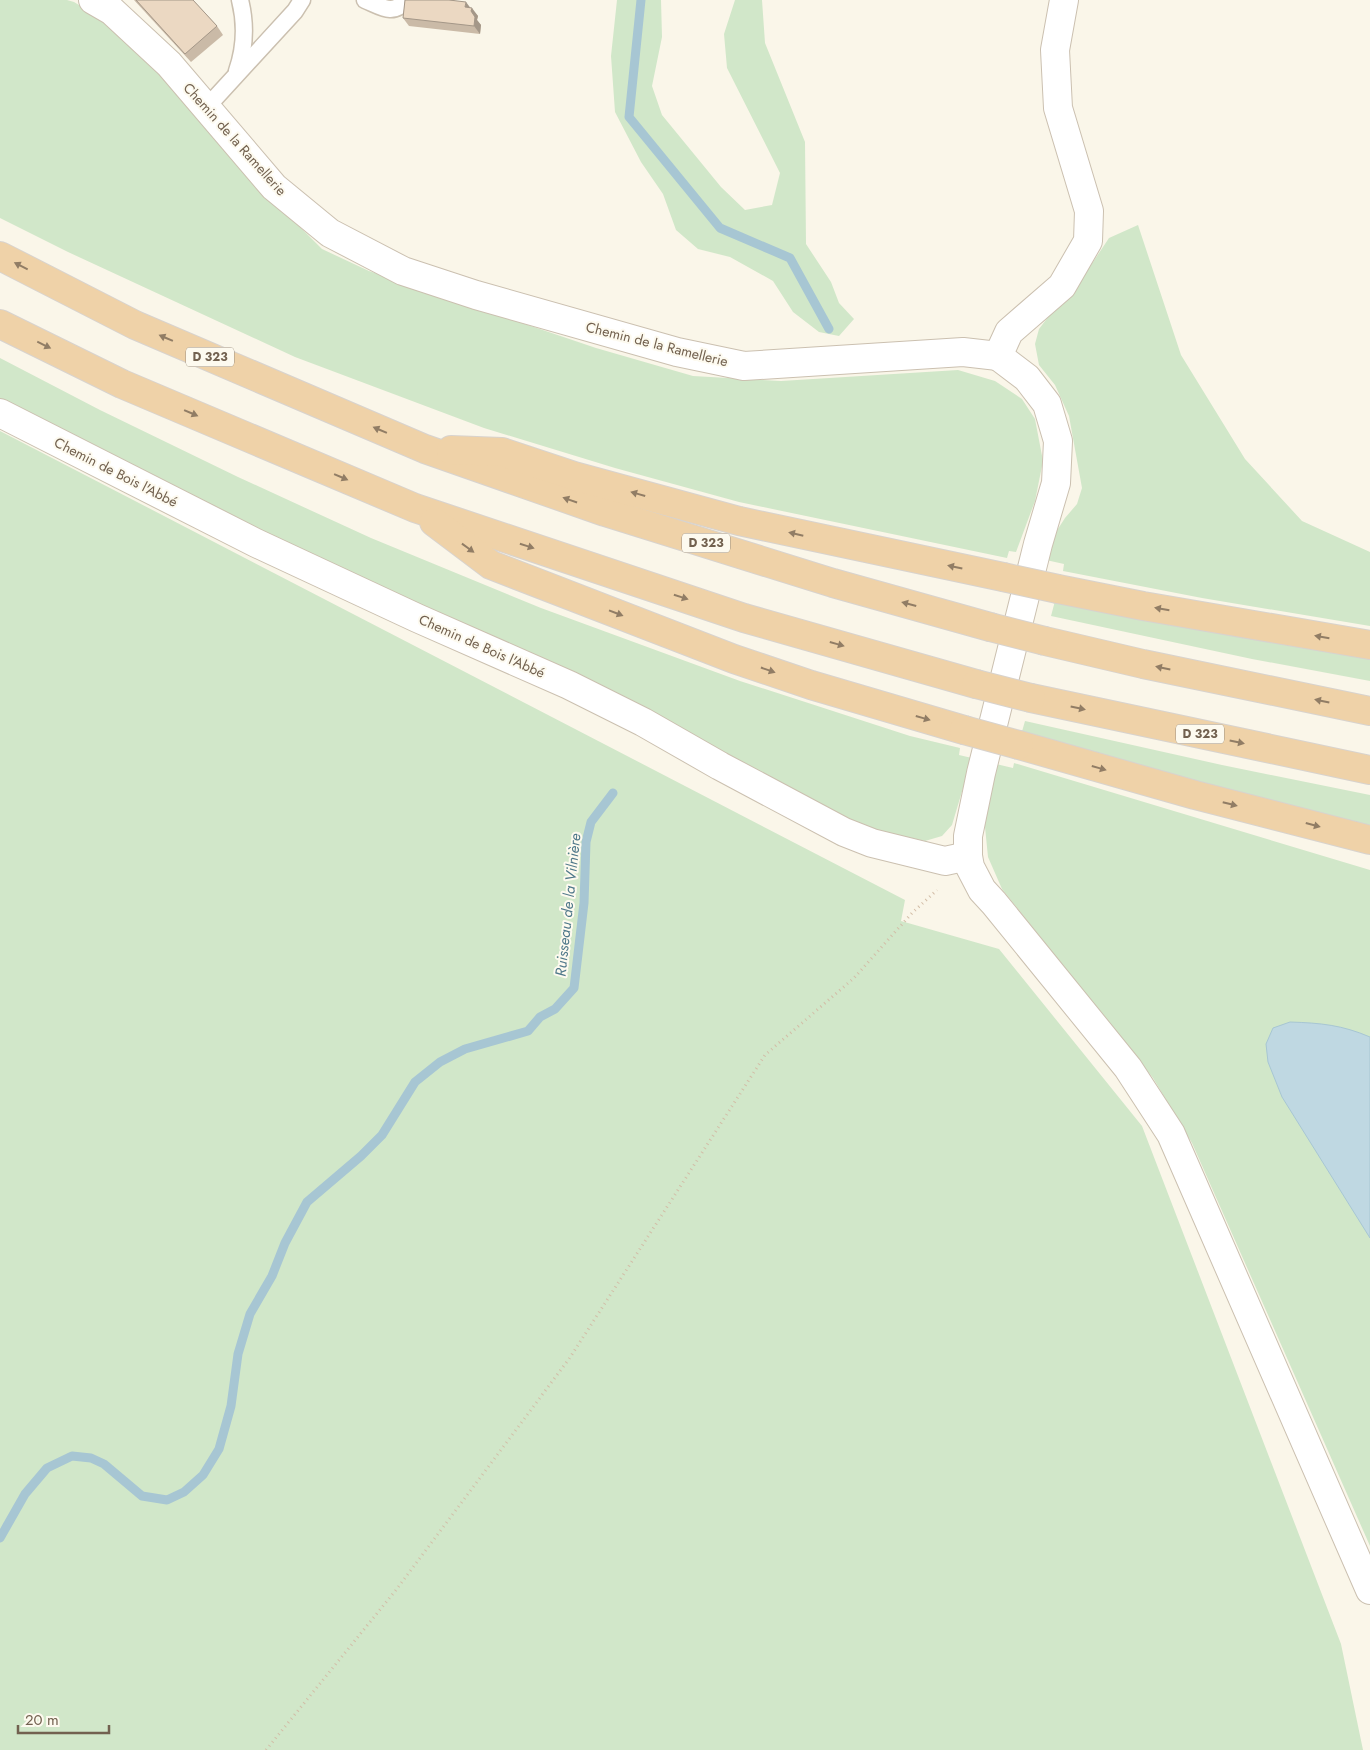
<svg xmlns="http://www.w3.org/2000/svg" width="1370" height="1750" viewBox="0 0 1370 1750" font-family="Jost,sans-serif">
<rect width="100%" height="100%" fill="#faf6e9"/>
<g fill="#d1e7c9">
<polygon points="0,0 67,0 74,2 99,17 157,69 272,199 322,249 369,271 596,348 693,376 781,381 958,370 995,381 1022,399 1035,419 1043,461 1035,501 1016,552 1009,551 1007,558 739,502 615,468 484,428 295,357 68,252 0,218"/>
<polygon points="617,0 661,0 662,37 652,86 662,115 721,187 745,210 772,205 780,173 727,68 724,34 735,0 762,0 765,43 805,142 806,244 831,282 839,303 854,319 839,336 819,332 793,312 773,281 730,257 698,249 676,230 663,194 641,162 615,112 611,56"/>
<polygon points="1138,225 1181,355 1245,459 1302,521 1370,552 1370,626 1202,598 1063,571 1064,564 1046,560 1054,535 1065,518 1077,504 1082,488 1069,416 1055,385 1039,365 1035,344 1039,329 1052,312 1081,280 1109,238"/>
<polygon points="0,358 100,410 238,477 371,538 541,608 740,681 910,736 960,748 959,755 972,758 952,825 942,836 925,841 867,828 307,555 0,401"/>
<polygon points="0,431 905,900 901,921 999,949 1142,1126 1341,1644 1363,1750 0,1750"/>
<polygon points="1055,601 1370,658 1370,681 1252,659 1051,616"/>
<polygon points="1025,721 1222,765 1370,795 1370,829 1021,735"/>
<polygon points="1014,763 1370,870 1370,1546 1192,1143 1153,1078 1002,889 988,857 984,817 996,764 1013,768"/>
</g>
<path fill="#bfd8e2" stroke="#a7c6d3" d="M1290 1022C1321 1023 1342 1025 1370 1037V1238L1282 1097 1268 1062 1266 1044 1273 1028Z"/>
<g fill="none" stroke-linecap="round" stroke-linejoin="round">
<g stroke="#a7c6d3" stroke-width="9">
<polyline points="641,0 629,117 720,228 790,258 829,329"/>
<polyline points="0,1538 25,1494 47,1468 72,1456 91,1458 104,1464 142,1496 167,1500 184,1492 203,1475 219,1449 231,1406 238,1354 250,1314 272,1276 285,1243 307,1202 361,1156 382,1135 415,1082 440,1062 465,1049 528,1031 540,1017 555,1009 574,988 584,903 586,842 591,822 613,793"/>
</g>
<defs>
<g id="service">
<path d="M365 0C380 6 394 17 405 0"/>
<path d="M237 71C245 48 246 24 240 0"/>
<polyline points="206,108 295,11 302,0"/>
</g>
<g id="minor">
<polyline points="93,0 112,11 169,64 274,187 330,233 403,271 476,295 677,352 744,366 963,352 998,356"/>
<polyline points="998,356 1027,378 1047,404 1058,441 1056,483 1038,544 981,773 968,836 968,856 970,867 982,890 994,903 1128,1068 1171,1134 1370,1590"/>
<polyline points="998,356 1009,332 1062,286 1088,241 1089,211 1058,108 1055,50 1064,0"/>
<polyline points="0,413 256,543 417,618 569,685 643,722 720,766 844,832 872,843 945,861 968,856"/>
</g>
<g id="trunk">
<polyline points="0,256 135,325 425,449 605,512 833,583 990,627"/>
<polyline points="0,324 122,384 415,508 744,618 976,684"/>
<polyline points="451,450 502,452 574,476 739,521 1003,577"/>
<polyline points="434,522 491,565 734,659 811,685 964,730"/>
<polyline points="1058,589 1143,606 1370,645"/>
<polyline points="1045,641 1143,664 1370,711"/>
<polyline points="1031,698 1370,770"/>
<polyline points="1019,745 1195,795 1370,840"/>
</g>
</defs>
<use href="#service" stroke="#cbc0b0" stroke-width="19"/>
<use href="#minor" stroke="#cbc0b0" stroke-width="30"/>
<use href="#trunk" stroke="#d8d3ce" stroke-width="30"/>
<polyline stroke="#d2bda7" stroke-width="3" stroke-dasharray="1 4" stroke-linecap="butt" points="266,1750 396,1590 569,1359 765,1055 854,978 912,913 937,890"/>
<use href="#service" stroke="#fff" stroke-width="16"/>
<use href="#minor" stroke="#fff" stroke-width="28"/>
<use href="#trunk" stroke="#efd2a8" stroke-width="28"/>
<defs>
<g id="trunk-bridge">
<polyline points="1003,577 1058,589"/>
<polyline points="990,627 1045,641"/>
<polyline points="976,684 1031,698"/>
<polyline points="964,730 1019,745"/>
</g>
</defs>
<use href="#trunk-bridge" stroke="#d8d3ce" stroke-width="30" stroke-linecap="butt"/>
<use href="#trunk-bridge" stroke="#efd2a8" stroke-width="28"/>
</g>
<g fill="#cabaa7">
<polygon points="134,0 193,0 217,26 223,35 191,62"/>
<polygon points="405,0 454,0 455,1 470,8 478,16 477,20 481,25 480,34 409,26 403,18"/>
</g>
<polygon fill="#a49788" points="466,2 472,10 472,8 478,16 477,20 481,25 480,34 474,26 465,7"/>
<g fill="#ebd8c2" stroke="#a49788">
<polygon points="136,0 193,0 217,26 185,54"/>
<polygon points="405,0 449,0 466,2 465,7 472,8 471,11 475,17 474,26 403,18"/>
</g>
<defs><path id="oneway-solid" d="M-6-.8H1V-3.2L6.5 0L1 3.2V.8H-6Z" transform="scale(1.25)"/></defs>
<g fill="#917d65">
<use href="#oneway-solid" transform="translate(21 266) rotate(-153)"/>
<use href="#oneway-solid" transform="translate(166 338) rotate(-157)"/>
<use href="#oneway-solid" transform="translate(44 345) rotate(26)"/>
<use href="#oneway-solid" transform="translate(191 413) rotate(23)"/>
<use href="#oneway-solid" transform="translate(380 430) rotate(-157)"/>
<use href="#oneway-solid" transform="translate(341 477) rotate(23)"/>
<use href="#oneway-solid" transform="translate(638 494) rotate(-164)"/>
<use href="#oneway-solid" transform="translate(570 500) rotate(-161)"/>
<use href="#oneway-solid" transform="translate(796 534) rotate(-167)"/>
<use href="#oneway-solid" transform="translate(527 546) rotate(18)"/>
<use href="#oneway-solid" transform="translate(468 548) rotate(36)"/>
<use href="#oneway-solid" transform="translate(955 567) rotate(-168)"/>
<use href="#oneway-solid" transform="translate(681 597) rotate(18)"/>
<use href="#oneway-solid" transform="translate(909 604) rotate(-165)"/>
<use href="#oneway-solid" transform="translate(1162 609) rotate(-170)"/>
<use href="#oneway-solid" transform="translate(616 613) rotate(21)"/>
<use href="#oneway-solid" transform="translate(1322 637) rotate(-170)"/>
<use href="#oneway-solid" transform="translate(837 644) rotate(16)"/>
<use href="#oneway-solid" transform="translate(1163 668) rotate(-168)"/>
<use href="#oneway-solid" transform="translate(768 670) rotate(19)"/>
<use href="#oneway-solid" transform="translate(1322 701) rotate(-168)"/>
<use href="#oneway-solid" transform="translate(1078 708) rotate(12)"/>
<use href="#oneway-solid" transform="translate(923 718) rotate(16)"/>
<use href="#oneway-solid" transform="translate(1237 742) rotate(12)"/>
<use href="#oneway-solid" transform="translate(1099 768) rotate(16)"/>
<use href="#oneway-solid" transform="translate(1230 804) rotate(14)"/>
<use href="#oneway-solid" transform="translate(1313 825) rotate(15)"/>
</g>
<g text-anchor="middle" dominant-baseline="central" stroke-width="4" stroke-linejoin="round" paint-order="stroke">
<g fill="#fdfaef" stroke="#9c8f7f" stroke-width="1">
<rect x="186" y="347.5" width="48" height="19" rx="4"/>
<rect x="682" y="533.5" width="48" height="19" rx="4"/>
<rect x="1176" y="724.5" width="48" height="19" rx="4"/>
</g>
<g font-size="12" font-weight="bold" fill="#72614f">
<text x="210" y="357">D 323</text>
<text x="706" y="543">D 323</text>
<text x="1200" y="734">D 323</text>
</g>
<g font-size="14" fill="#72614f" stroke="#fdfaef">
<text transform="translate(235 139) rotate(48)">Chemin de la Ramellerie</text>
<text transform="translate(657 344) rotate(14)">Chemin de la Ramellerie</text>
<text transform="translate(116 472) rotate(27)">Chemin de Bois l'Abbé</text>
<text transform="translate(482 646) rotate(24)">Chemin de Bois l'Abbé</text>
</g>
<g font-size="15" font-style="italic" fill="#4f788a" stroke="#fdfaef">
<text transform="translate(568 905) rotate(-84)">Ruisseau de la Vilnière</text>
</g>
</g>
<path d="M18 1725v8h91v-8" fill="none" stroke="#72614f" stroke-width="2.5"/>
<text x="25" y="1725" font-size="15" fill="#72614f" stroke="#fdfaef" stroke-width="4" paint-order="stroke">20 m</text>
</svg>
